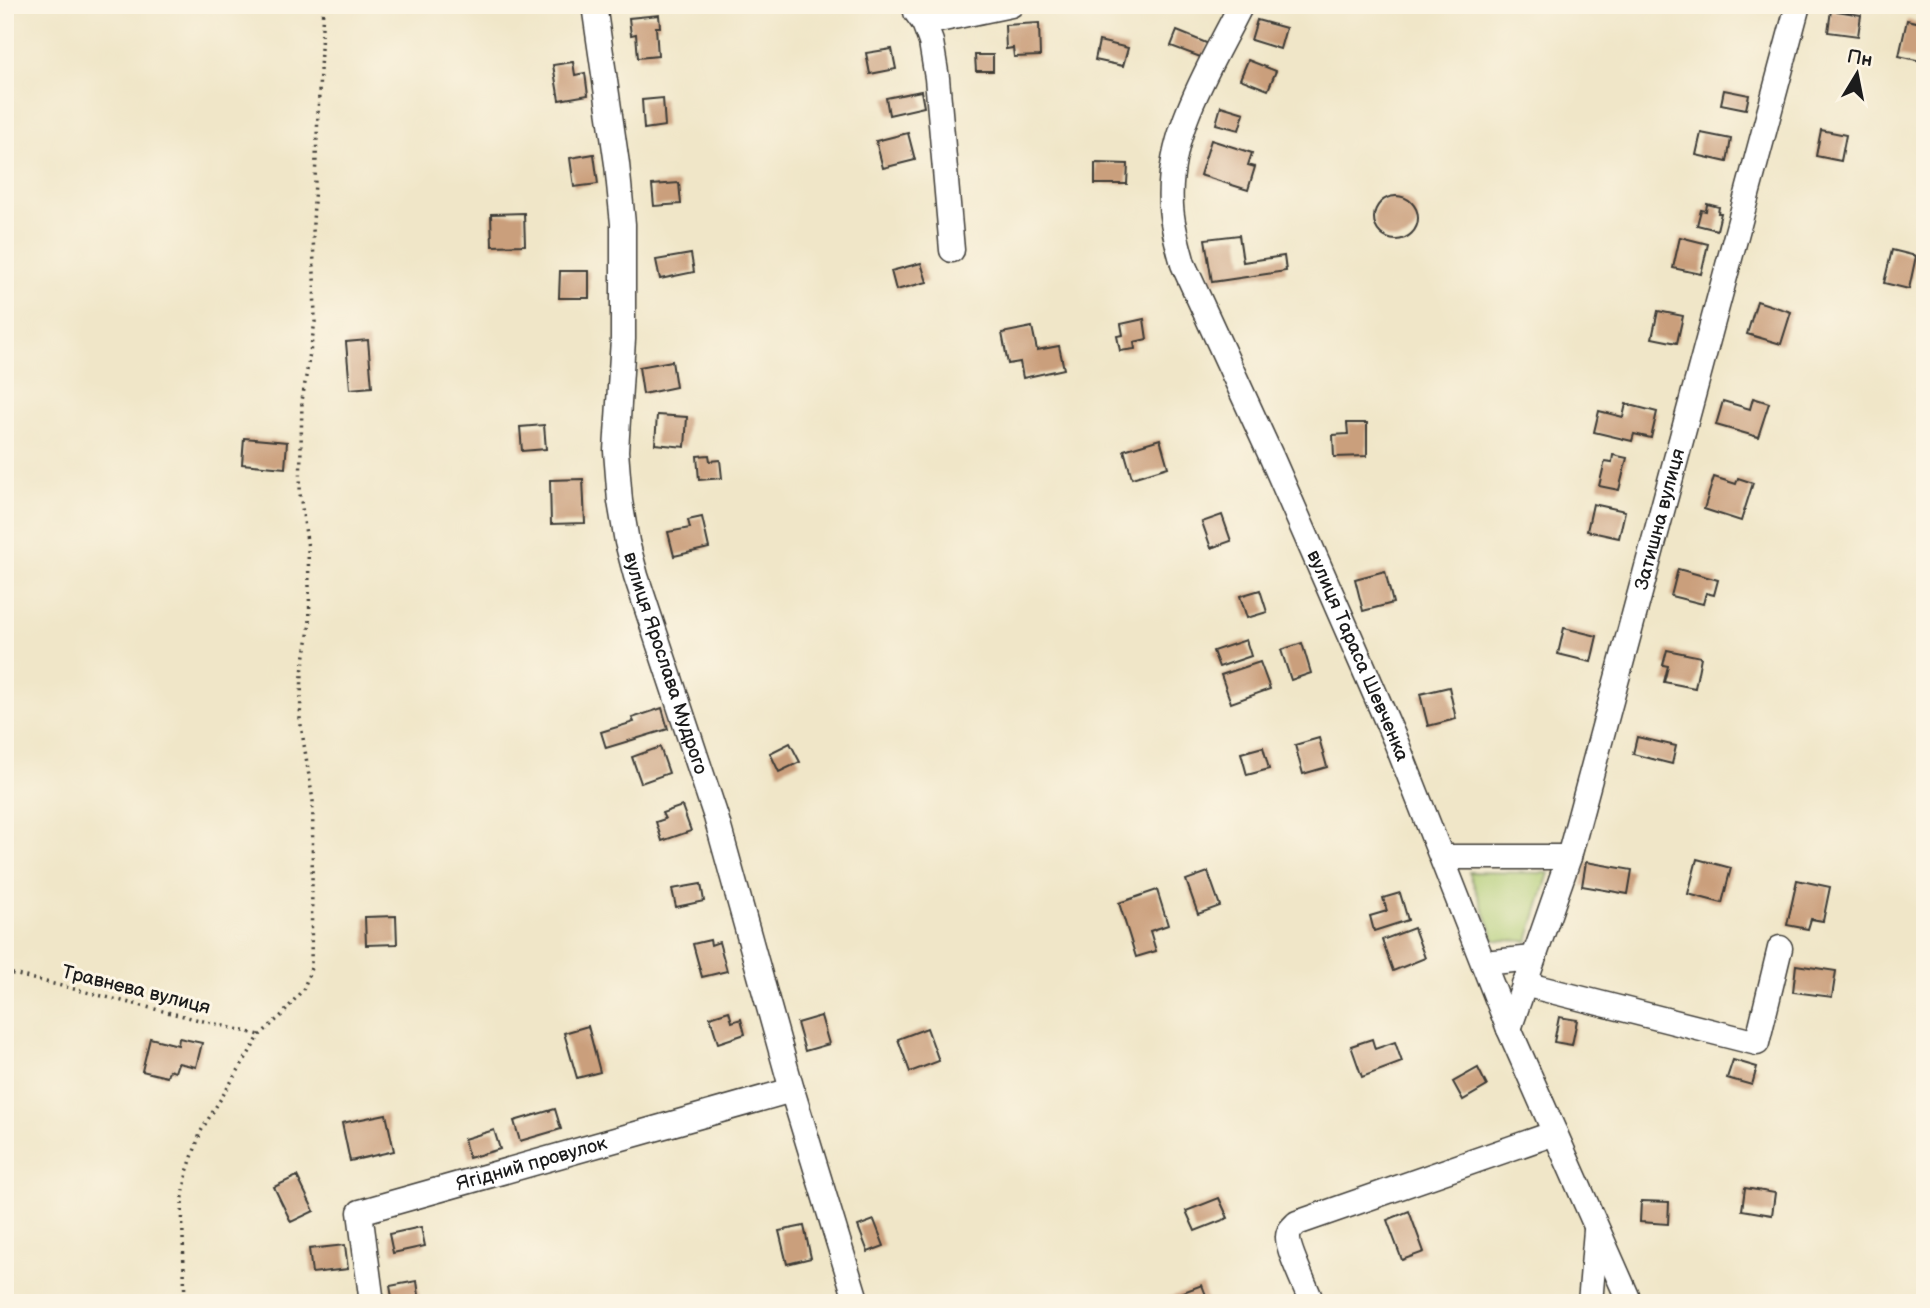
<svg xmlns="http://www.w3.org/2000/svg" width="1930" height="1308" viewBox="0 0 1930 1308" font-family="'Balsamiq Sans',sans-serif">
<rect width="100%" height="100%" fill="#fcf5e5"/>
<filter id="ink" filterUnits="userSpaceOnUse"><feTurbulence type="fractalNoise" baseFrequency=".0143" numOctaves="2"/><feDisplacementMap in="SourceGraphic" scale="14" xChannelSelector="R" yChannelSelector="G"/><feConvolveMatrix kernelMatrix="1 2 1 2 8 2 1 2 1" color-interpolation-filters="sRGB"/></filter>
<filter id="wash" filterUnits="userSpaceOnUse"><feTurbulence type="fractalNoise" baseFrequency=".00686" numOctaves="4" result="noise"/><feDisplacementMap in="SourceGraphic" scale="28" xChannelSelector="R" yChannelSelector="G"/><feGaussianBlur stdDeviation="1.57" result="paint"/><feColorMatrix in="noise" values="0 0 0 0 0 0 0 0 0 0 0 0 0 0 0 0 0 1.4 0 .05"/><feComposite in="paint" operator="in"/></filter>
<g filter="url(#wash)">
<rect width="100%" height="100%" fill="#f0e6c8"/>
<polygon fill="#adca71" stroke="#647346" stroke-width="2" points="1469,872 1549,873 1528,941 1495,940"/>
<g id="blocks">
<g fill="#ca9f7c">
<polygon points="1166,5 1187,5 1182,13"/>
<polygon points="1831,10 1861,15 1858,36 1828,32"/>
<polygon points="659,15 660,27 656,27 658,56 638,58 636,34 631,35 629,18"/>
<polygon points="1257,20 1286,28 1280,49 1251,40"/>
<polygon points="1907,20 1925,24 1925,62 1899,56"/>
<polygon points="1039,23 1040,56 1014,57 1013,48 1006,49 1005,25"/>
<polygon points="1177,31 1209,44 1203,58 1171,46"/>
<polygon points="1099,41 1128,48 1123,66 1095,60"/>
<polygon points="892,49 896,69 870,74 866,53"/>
<polygon points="975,55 993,55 993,71 976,71"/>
<polygon points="1248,60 1276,71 1268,90 1240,79"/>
<polygon points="573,62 575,75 585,73 588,95 559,100 553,65"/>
<polygon points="1724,90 1749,95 1746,109 1721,104"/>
<polygon points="921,91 924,107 889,115 886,98"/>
<polygon points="663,98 665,126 644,129 642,100"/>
<polygon points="1221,106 1244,113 1239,130 1216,124"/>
<polygon points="1821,130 1846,135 1841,161 1816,156"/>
<polygon points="908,133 915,160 883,168 876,141"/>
<polygon points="1701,133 1731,139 1727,162 1696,155"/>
<polygon points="1211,140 1252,153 1248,165 1255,167 1248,190 1200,175"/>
<polygon points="594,154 598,184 574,187 570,158"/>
<polygon points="1095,163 1128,164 1127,184 1095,184"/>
<polygon points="679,183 681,204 654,206 652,185"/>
<circle cx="1396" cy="218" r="22"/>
<polygon points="1707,204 1719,207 1718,213 1721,213 1717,230 1697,225 1701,210 1706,211"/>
<polygon points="524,213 525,245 492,246 491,214"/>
<polygon points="1239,235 1243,262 1284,256 1286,271 1212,282 1205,239"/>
<polygon points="1680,237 1708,244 1701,274 1673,268"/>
<polygon points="1892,250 1916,256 1909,289 1884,283"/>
<polygon points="691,254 694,272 660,279 656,260"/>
<polygon points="921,263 927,282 896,290 891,271"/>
<polygon points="560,271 589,271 589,298 559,298"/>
<polygon points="1757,301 1791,312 1781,344 1747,334"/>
<polygon points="1658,311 1683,316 1677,343 1652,338"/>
<polygon points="1144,319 1147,339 1134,342 1135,349 1120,351 1117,336 1123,335 1121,324"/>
<polygon points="1032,327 1037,350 1059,346 1064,369 1023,378 1020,362 1008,364 1002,333"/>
<polygon points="368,340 372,387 350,389 346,342"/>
<polygon points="672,361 676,387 643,394 639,367"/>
<polygon points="1753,398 1769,403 1758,437 1716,425 1723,401 1750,409"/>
<polygon points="1626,404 1657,412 1651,438 1634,434 1632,441 1594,432 1599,411 1623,417"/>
<polygon points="657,415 687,417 685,447 655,444"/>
<polygon points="1347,423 1367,423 1367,456 1334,457 1333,435 1348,434"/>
<polygon points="544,425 546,449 522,451 520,427"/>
<polygon points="244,438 287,442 285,468 242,464"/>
<polygon points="1160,439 1168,467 1132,478 1124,450"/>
<polygon points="709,455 710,461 720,460 722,478 699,480 697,456"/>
<polygon points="1613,455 1627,458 1619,490 1599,486 1605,461 1612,462"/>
<polygon points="1714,477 1736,484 1738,478 1753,483 1741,521 1704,509"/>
<polygon points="583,479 585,523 551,524 550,480"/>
<polygon points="1593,504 1625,511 1619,538 1587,531"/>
<polygon points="1222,515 1231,541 1211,548 1202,522"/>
<polygon points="702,517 709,548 674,556 668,532 690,528 688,520"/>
<polygon points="1678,569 1718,580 1714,595 1706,593 1703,604 1671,596"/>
<polygon points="1385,571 1393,603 1363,611 1355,579"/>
<polygon points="1260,590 1267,612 1247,618 1240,596"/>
<polygon points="1564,628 1597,636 1591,662 1558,654"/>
<polygon points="1246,640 1251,656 1219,667 1213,651"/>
<polygon points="1302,643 1311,673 1291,680 1281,650"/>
<polygon points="1667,650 1701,657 1695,688 1664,682 1668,666 1663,665"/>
<polygon points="1260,662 1270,689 1231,703 1221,675"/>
<polygon points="1449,687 1456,719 1428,726 1420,694"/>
<polygon points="662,708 668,729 606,748 601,732 634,722 632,718"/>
<polygon points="1637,737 1676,746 1672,764 1633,754"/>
<polygon points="1319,738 1327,767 1303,774 1295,745"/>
<polygon points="790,743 800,762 779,772 770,753"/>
<polygon points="660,747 669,773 641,783 632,757"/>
<polygon points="1263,747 1269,769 1247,775 1241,753"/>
<polygon points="682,806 691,831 662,841 656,822 665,819 662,813"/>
<polygon points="1697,859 1731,868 1722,903 1688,894"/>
<polygon points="1586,862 1632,870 1628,894 1582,886"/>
<polygon points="1208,872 1220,906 1198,914 1186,880"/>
<polygon points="1797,880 1830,887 1823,921 1811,919 1808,929 1787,925"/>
<polygon points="701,884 704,901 676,907 672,889"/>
<polygon points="1157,890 1168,925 1150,931 1156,951 1136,957 1119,903"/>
<polygon points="1400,893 1408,920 1374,931 1370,916 1387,911 1383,898"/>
<polygon points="396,916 397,944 366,945 365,917"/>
<polygon points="1414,928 1425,958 1393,971 1382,940"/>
<polygon points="710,940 711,945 719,942 727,971 702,977 693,944"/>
<polygon points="1796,965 1836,971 1832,997 1793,992"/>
<polygon points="729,1011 732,1022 741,1019 745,1034 718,1043 710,1017"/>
<polygon points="821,1016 829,1044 805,1051 797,1023"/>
<polygon points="1559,1017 1577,1020 1572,1045 1554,1042"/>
<polygon points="588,1026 600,1072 577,1078 564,1033"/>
<polygon points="927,1028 939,1061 910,1072 898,1039"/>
<polygon points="150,1038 178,1045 179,1038 202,1043 196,1067 178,1063 175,1072 169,1070 167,1077 142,1071"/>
<polygon points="1372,1039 1375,1049 1395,1042 1402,1062 1362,1077 1351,1046"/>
<polygon points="1733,1060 1757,1067 1752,1085 1727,1078"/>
<polygon points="1478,1068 1487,1086 1463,1100 1453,1082"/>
<polygon points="555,1109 561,1129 520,1141 514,1121"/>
<polygon points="386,1114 394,1151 350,1161 342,1123"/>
<polygon points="494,1130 500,1149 469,1158 464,1139"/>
<polygon points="297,1176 314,1211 291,1222 274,1187"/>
<polygon points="1745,1188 1775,1193 1772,1215 1742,1210"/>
<polygon points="1219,1198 1228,1218 1195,1231 1186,1211"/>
<polygon points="1641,1201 1669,1202 1668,1224 1640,1222"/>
<polygon points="1409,1211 1424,1252 1402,1260 1387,1220"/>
<polygon points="874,1220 884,1246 868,1252 858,1226"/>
<polygon points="804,1226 811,1258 787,1264 779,1231"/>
<polygon points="421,1227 425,1246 393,1253 389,1234"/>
<polygon points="345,1245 348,1269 312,1273 309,1249"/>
<polygon points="417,1281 420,1303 393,1303 390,1286"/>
<polygon points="1202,1285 1209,1303 1163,1303 1162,1300"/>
</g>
</g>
</g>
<g filter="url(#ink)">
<use href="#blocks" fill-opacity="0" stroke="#3c3a36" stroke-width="2"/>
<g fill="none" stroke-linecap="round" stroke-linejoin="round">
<defs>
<g id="minor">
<path id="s1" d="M594 5 617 164 623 224V339L616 451 620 501 627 542 636 576 716 817 792 1090 857 1303"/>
<polyline points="915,5 916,12 924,23 931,42 937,78 952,250"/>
<path id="s2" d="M1241 5C1210 67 1166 134 1171 206 1172 226 1178 245 1183 264L1272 458 1396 742 1509 1029 1630 1303"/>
<polyline points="924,23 1011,5"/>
<polyline points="1442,857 1569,857"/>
<polyline points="1484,963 1533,958"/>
<polyline points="1524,984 1757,1043 1780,948"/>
<path id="s3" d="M1509 1029 1569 857 1798 5"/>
<path id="s4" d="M372 1303 360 1212 792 1090"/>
<path d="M1312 1303C1307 1289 1287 1249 1288 1237 1288 1231 1293 1227 1297 1223L1555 1133"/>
<polyline points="1590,1303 1596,1230"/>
</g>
</defs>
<use href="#minor" stroke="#3c3a36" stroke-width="27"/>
<g stroke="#3c3a36" stroke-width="3.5" stroke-dasharray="2 5" stroke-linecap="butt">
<polyline points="5,972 260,1035"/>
<polyline points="185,1303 182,1203 187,1172 201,1131 260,1035 283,1014 304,988 311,968 313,801 300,719 302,673 310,623 308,548 300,494 302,401 315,322 313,224 323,5"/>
</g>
<use href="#minor" stroke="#fff" stroke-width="24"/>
</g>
</g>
<g text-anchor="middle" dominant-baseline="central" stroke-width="6" stroke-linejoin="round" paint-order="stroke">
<g font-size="19" fill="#1c1c1c" stroke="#fcf5e5">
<text stroke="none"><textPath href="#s3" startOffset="532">Затишна вулиця</textPath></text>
<text stroke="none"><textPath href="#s2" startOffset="704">вулиця Тараса Шевченка</textPath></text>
<text stroke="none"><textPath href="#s1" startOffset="667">вулиця Ярослава Мудрого</textPath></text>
<text transform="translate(136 990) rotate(14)">Травнева вулиця</text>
<text stroke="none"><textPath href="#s4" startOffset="270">Ягідний провулок</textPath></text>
</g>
</g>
<rect width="1930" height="1308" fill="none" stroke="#fcf5e5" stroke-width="28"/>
<g transform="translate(1857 74) rotate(10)" stroke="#fcf5e5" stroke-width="5" paint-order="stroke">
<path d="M0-5L12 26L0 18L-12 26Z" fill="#1c1c1c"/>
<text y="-10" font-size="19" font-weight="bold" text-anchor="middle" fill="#1c1c1c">Пн</text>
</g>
</svg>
